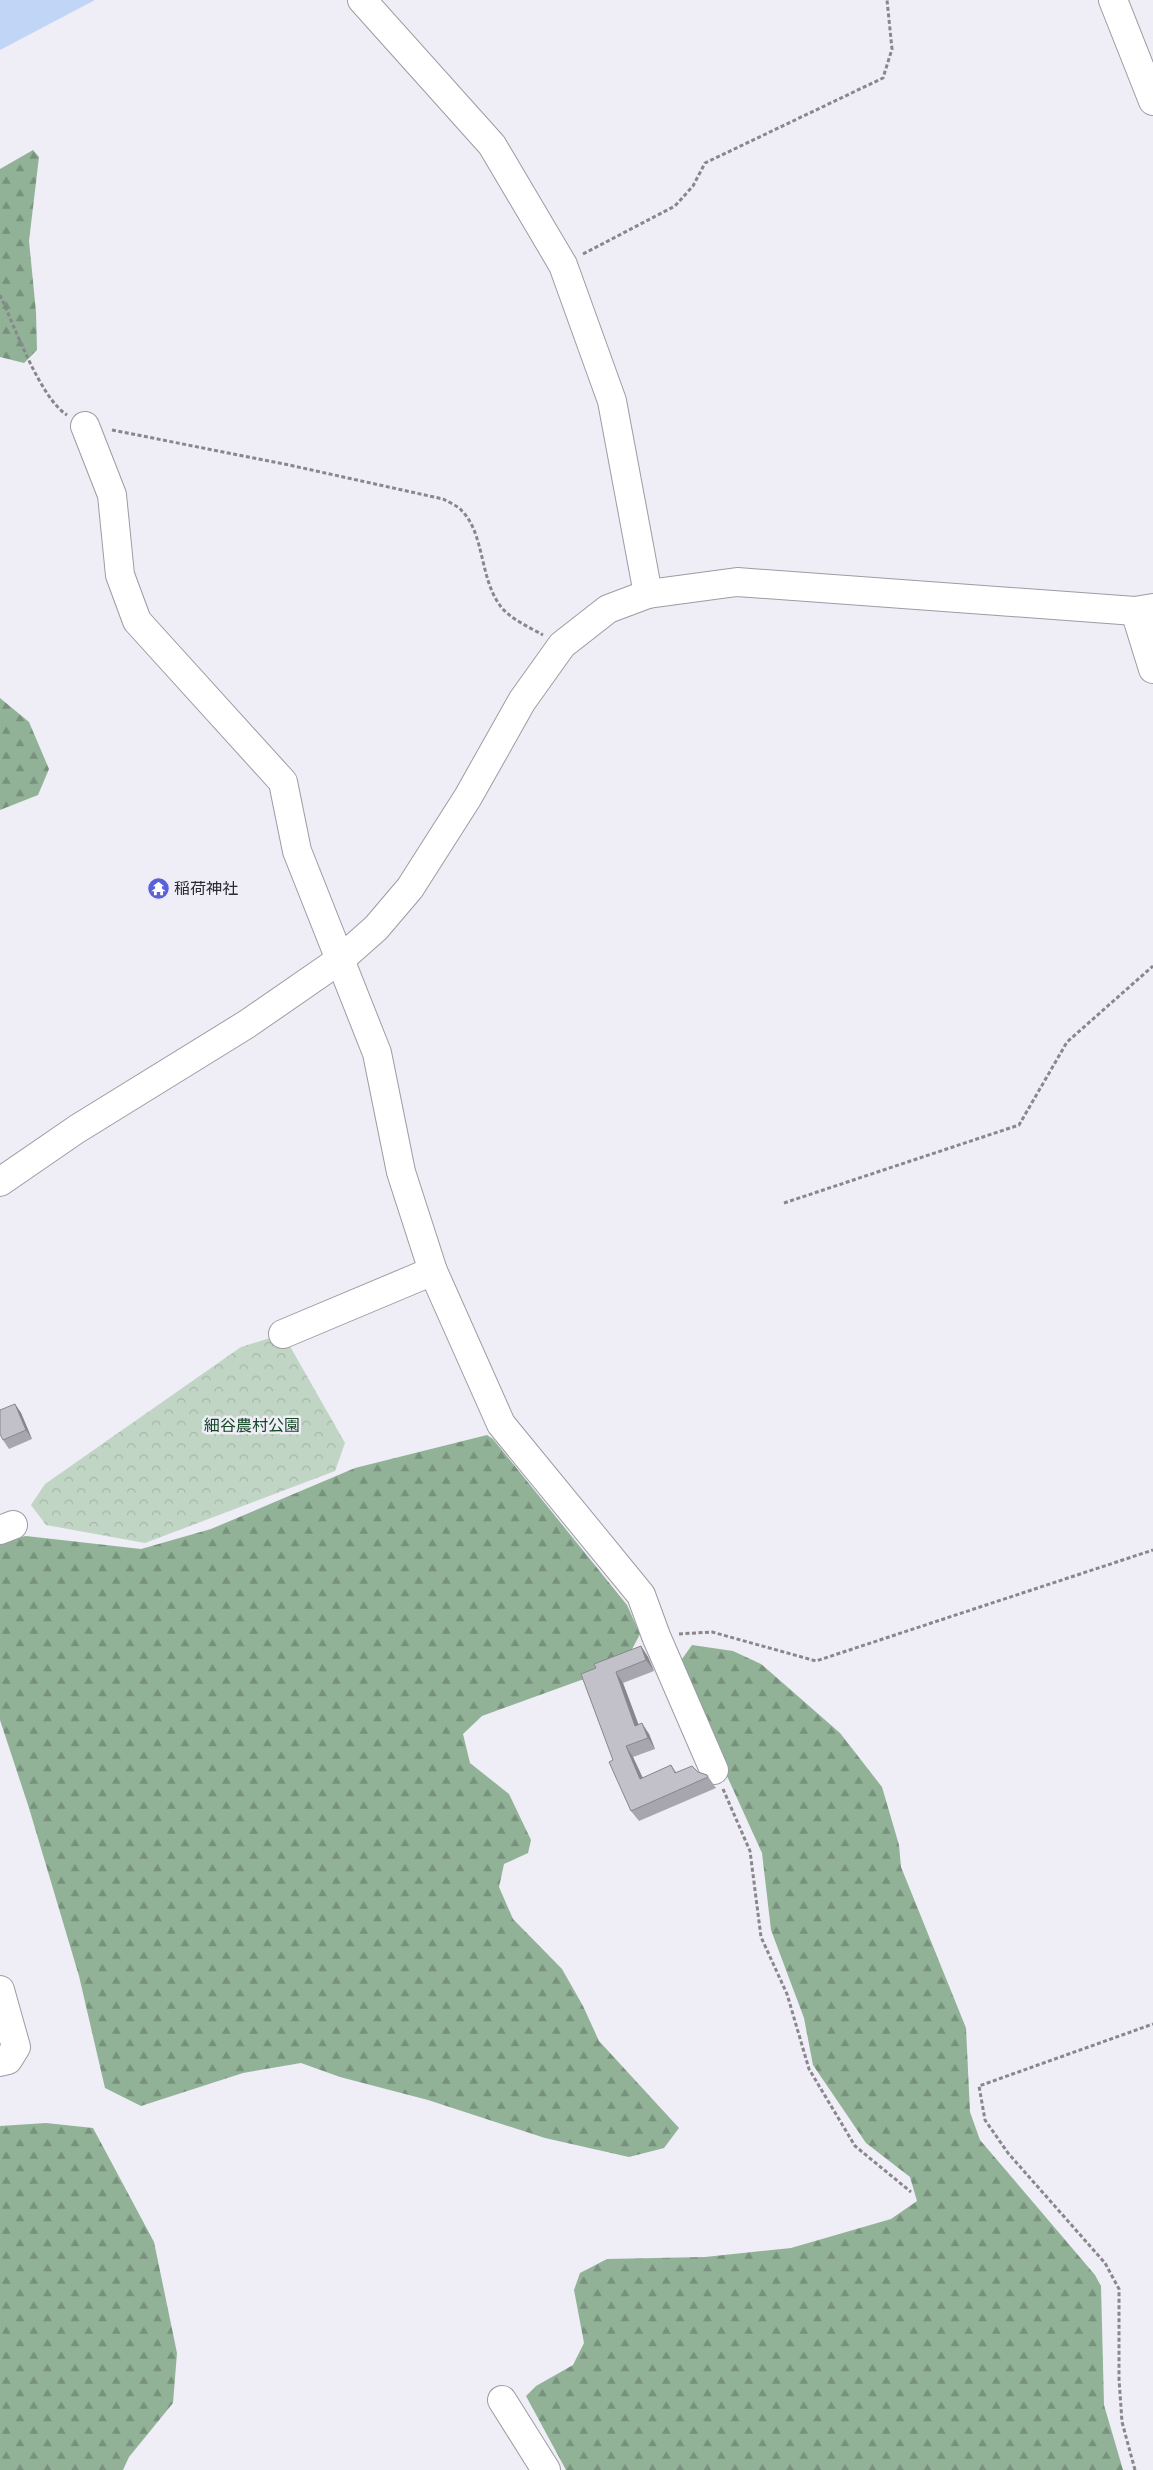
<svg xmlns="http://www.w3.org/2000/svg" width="1153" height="2470" viewBox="0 0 1153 2470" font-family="'Nunito Sans','Noto Sans JP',sans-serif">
<defs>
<pattern id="forest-firs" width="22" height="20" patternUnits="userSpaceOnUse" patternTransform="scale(1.25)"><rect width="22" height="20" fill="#91b297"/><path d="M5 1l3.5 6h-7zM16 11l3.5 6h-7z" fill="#77917c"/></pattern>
<pattern id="park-crowns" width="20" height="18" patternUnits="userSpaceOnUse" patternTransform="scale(1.25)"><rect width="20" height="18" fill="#c1d5c5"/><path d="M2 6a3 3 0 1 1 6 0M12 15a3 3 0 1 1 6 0" fill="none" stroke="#a6b7aa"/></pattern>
</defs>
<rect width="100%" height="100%" fill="#efedf6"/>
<g fill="url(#forest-firs)">
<polygon points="33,150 39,157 29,241 36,312 37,350 24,363 0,357 0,169"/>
<polygon points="0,698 29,722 49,769 38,795 0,810"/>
<polygon points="487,1435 493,1439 627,1605 640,1634 629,1655 595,1675 482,1716 463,1734 470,1763 509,1794 531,1840 528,1853 504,1864 499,1887 513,1919 562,1969 583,2006 599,2041 679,2128 664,2148 629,2157 545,2138 428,2100 340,2077 301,2063 243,2073 141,2106 105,2088 79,1976 29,1808 0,1720 0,1541 26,1536 141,1549 211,1529 355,1468"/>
<polygon points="692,1645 733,1651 761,1664 840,1733 882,1787 899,1845 901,1867 966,2028 970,2112 980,2140 1095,2275 1101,2286 1104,2405 1123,2470 566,2470 526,2396 536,2386 573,2365 584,2343 574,2290 580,2273 607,2259 705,2257 791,2248 891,2219 917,2201 910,2177 866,2143 813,2065 804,2018 771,1930 762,1853 677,1666"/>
<polygon points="46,2123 93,2128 154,2242 177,2353 173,2403 129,2457 123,2470 0,2470 0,2126"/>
</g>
<polygon fill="url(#park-crowns)" points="283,1334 345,1443 335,1471 145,1543 46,1525 31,1505 45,1484 241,1347"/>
<polygon fill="#c1d5f7" points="0,0 95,0 0,50"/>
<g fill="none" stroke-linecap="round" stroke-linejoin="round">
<defs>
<g id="minor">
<polyline points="362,0 492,145 563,265 612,401 648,594"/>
<polyline points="1113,0 1153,101"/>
<polyline points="85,426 112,495 120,575 137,621 283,782 297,851 377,1053 401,1172 433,1271 501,1424 641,1595 656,1636 714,1770"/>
<polyline points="1135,611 1153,669"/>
<polyline points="0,1182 77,1129 247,1024 341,959 376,928 410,888 468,797 522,701 562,645 608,609 648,594 737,582 1135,611 1153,608"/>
<polyline points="283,1334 433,1271"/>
<polyline points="0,1530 13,1525"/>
<polyline points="0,1990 16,2047 8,2060 0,2062"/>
<polyline points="502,2400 546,2470"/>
</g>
</defs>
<use href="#minor" stroke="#9d9ba4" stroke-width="30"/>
<g stroke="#88878c" stroke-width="3" stroke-dasharray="4 2.5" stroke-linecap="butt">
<polyline points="583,254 675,206 693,186 705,163 883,78 892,49 887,0"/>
<path d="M0 295C14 325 40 398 67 415"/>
<path d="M112 430 289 465 443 499C449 502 458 506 462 511 484 533 480 577 499 604 508 618 529 627 543 635"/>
<polyline points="784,1203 1019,1125 1067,1042 1153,966"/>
<polyline points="679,1634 712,1632 816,1661 1153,1550"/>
<polyline points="723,1789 750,1851 761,1937 787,1994 809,2069 855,2146 911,2192"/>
<polyline points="1135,2470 1122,2422 1119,2379 1119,2289 1105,2263 1008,2153 985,2120 979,2086 1153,2024"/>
</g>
<use href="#minor" stroke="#fff" stroke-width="28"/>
</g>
<g fill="#a7a5ad">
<polygon points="15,1404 21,1413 32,1439 9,1449 3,1440"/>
<polygon points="641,1646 648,1657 654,1671 623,1683 638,1725 649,1734 655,1749 633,1757 643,1778 671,1765 676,1772 698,1772 707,1775 716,1788 639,1821 631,1811 613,1760 596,1668"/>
</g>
<g fill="#88868d">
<polygon points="15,1404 21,1413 32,1439 26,1430"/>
<polygon points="641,1646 648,1657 654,1671 646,1660"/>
<polygon points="616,1672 623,1683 643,1736 635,1726"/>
<polygon points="642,1723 649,1734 655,1749 648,1738"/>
<polygon points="626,1746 633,1757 648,1790 640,1779"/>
</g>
<g fill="#c2c0c9" stroke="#88868d">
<polygon points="15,1404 26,1430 3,1440 0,1434 0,1410"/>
<polygon points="641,1646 646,1660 616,1672 635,1726 642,1723 648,1738 626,1746 640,1779 671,1765 675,1773 692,1766 698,1772 707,1775 708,1777 631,1811 609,1762 613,1760 581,1674 596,1668 594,1664"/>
</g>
<defs>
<symbol id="temple-disc" viewBox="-11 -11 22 22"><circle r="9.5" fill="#5861d8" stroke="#efedf6"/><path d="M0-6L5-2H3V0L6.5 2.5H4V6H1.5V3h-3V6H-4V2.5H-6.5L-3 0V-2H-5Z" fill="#fff"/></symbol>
</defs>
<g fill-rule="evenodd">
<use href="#temple-disc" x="146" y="876" width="25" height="25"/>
</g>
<g text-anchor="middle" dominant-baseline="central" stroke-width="5" stroke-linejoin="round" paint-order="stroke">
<g font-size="16" fill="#2b2b2e" stroke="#efedf6" text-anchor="start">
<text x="174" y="889">稲荷神社</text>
</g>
<g font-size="16" fill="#134825" stroke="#efedf6">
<text x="252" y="1426">細谷農村公園</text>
</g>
</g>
</svg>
